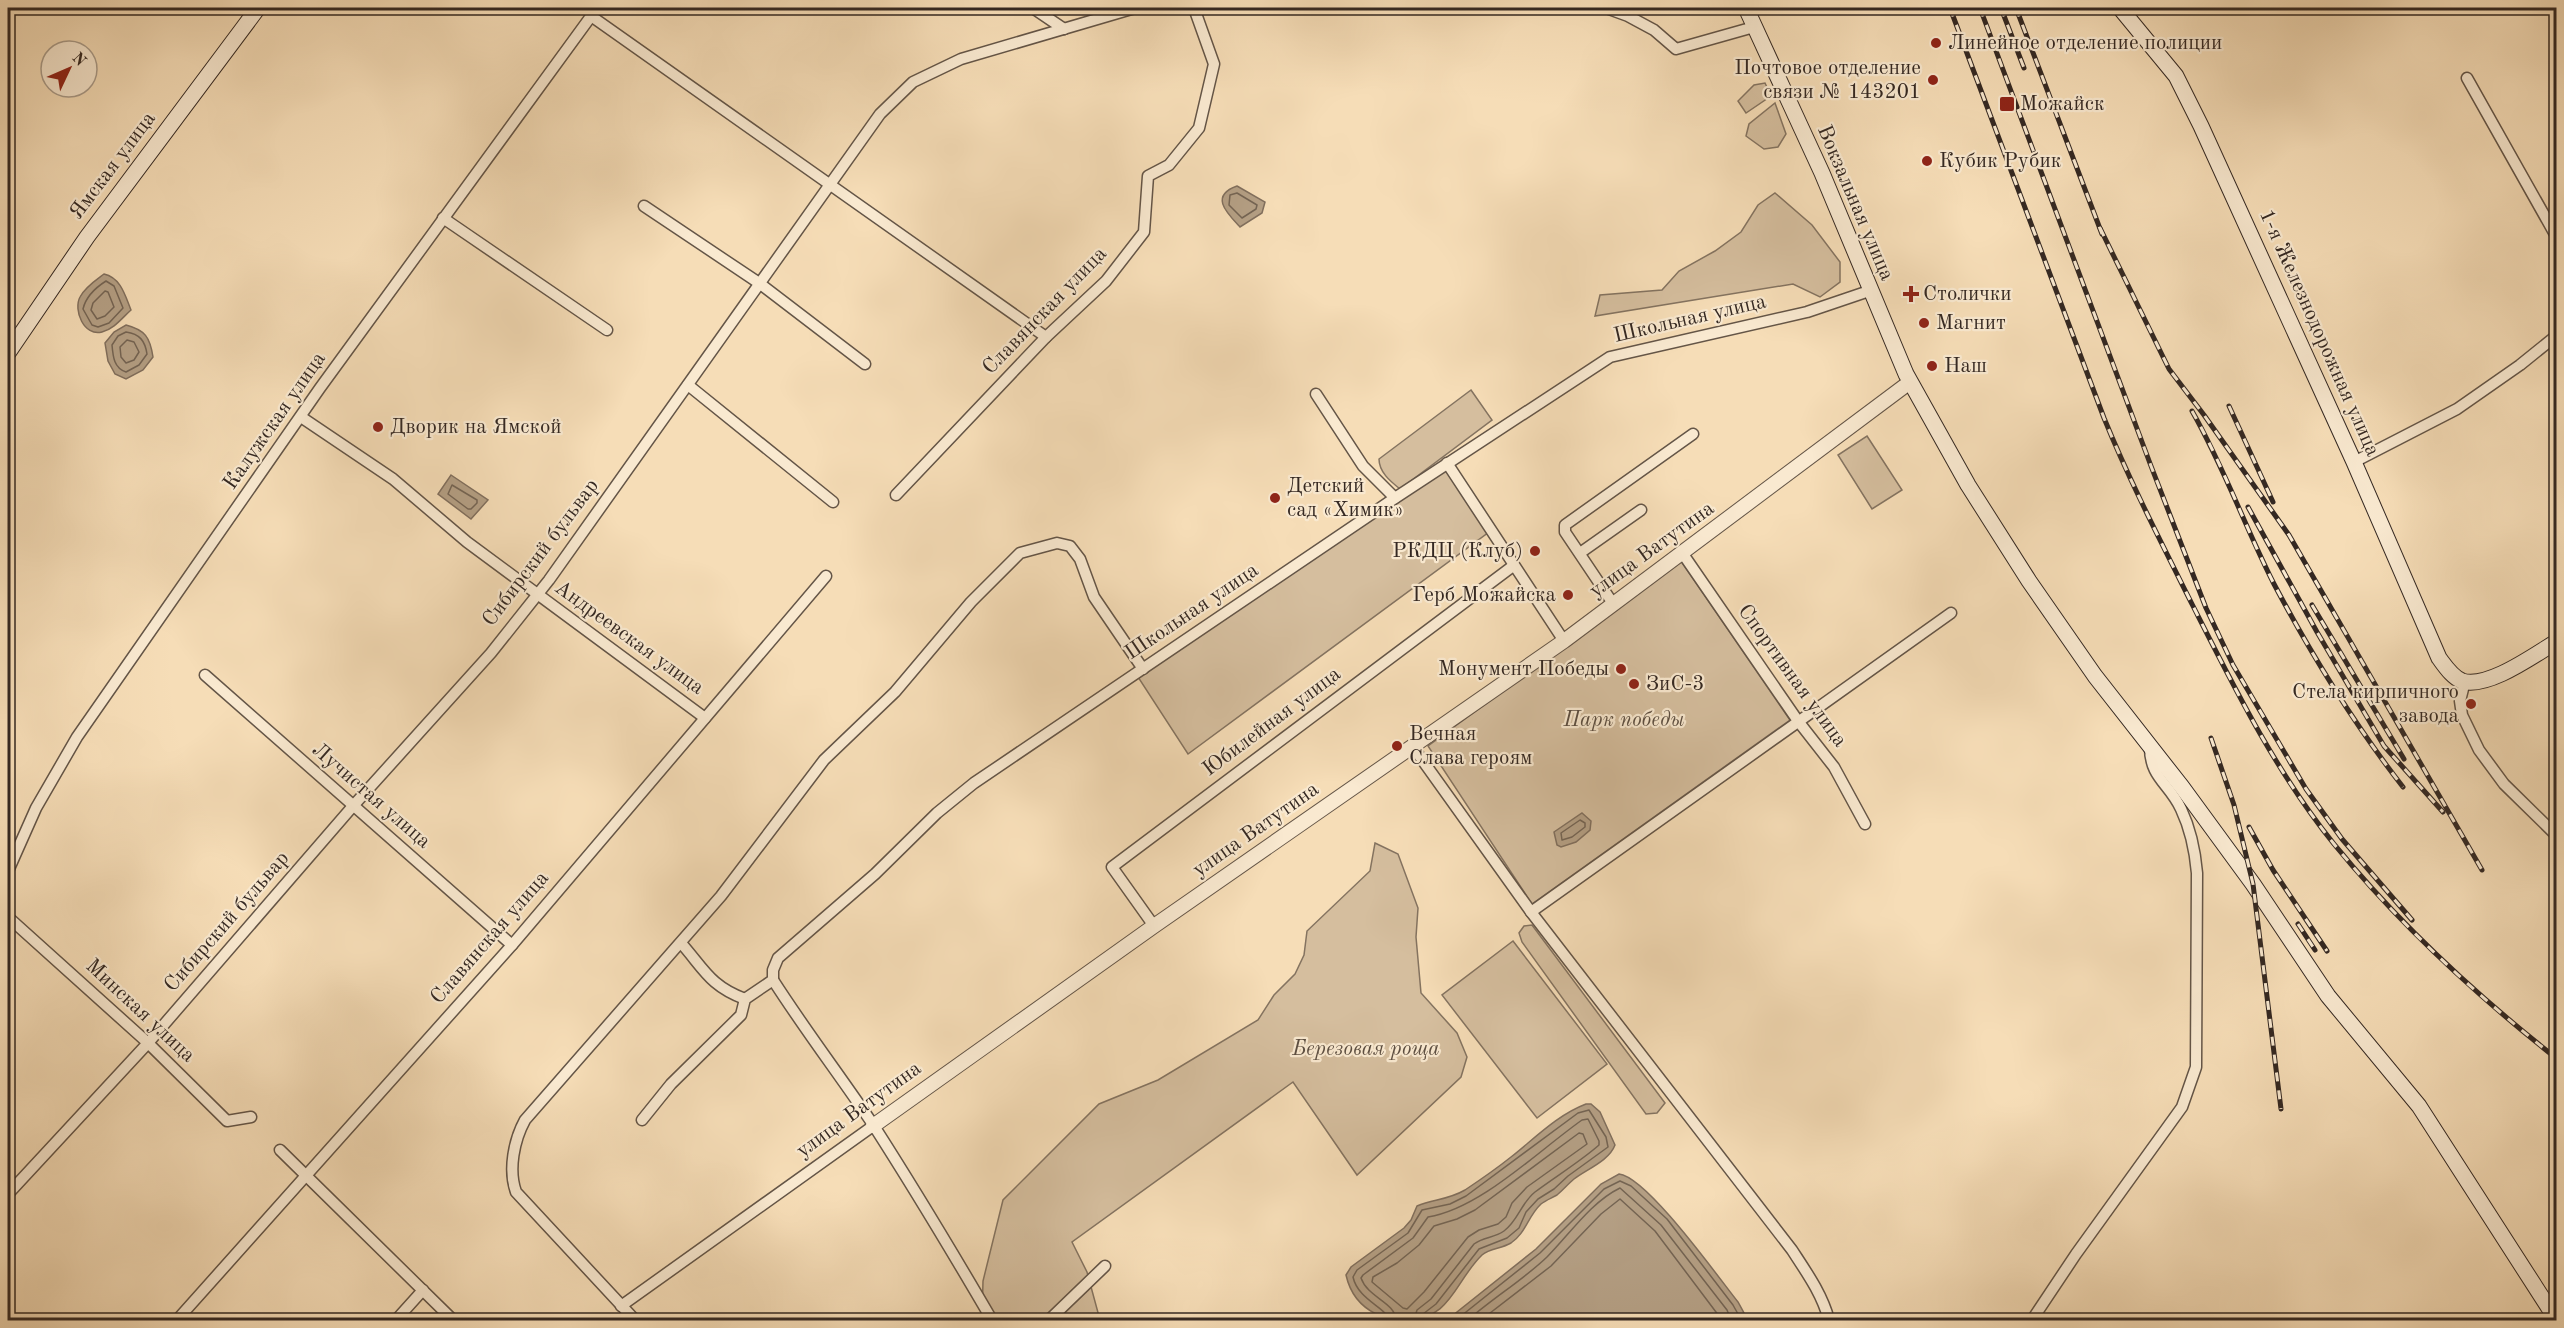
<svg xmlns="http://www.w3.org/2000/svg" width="2564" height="1328" viewBox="0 0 2564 1328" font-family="'Old Standard TT',serif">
<rect width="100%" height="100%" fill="#f6ddb7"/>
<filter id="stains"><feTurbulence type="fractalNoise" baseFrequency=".00333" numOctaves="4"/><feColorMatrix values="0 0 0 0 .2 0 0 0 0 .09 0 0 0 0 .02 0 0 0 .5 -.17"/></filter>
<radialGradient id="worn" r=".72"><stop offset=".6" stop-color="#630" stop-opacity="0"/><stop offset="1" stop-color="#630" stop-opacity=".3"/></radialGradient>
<g fill="#d5be9e" stroke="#847360" stroke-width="1.5">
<polygon points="1765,83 1771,96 1746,113 1738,101 1754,85"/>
<polygon points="1775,103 1786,134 1778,147 1764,149 1746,136 1749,124"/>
<polygon points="1775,193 1812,225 1840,262 1840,282 1820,297 1793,284 1595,316 1600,295 1662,290 1679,271 1715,251 1741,232 1758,205"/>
<path d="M1471 390 1492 420 1400 489C1390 481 1379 472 1379 459Z"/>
<polygon points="1867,436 1902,490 1872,509 1838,455"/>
<polygon points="1447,465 1489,532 1188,754 1138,677"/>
<polygon points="1681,561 1790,720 1532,904 1428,746"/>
<polygon points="1375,843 1398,854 1418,908 1416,937 1421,993 1457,1033 1467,1057 1461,1077 1357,1175 1293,1082 1072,1242 1087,1272 1100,1320 982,1320 983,1281 1003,1200 1099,1104 1158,1080 1258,1020 1274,995 1295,974 1304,955 1307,931 1370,871"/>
<polygon points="1532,925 1665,1103 1657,1113 1646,1114 1522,942 1519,933 1524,926"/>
<polygon points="1513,941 1607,1064 1537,1118 1442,995"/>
</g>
<g fill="#b49f84" stroke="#816f5d" stroke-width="1.5">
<path d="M1237 186 1265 202 1262 213 1240 227C1227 213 1209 196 1237 186Z"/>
<path d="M104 274C121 278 125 295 131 310 122 318 114 329 102 332 84 337 73 310 80 297 85 287 96 280 104 274Z"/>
<path d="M126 325C145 330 150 337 153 357L143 370 126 379 115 374 108 361 105 343 114 332Z"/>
<polygon points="451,475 488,500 471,519 438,494"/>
<polygon points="1582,813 1591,821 1590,830 1576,842 1561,847 1557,845 1554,832"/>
<path d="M1586 1104H1591L1600 1112 1615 1145C1609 1161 1587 1169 1574 1179 1568 1184 1563 1190 1557 1195 1552 1198 1546 1200 1541 1204 1528 1216 1526 1233 1511 1243 1501 1249 1490 1248 1482 1255 1455 1281 1451 1320 1406 1320 1394 1320 1387 1320 1376 1314 1360 1306 1350 1293 1346 1275L1351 1267 1404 1228 1411 1220 1417 1206C1433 1199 1448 1200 1465 1190 1480 1180 1496 1169 1511 1157 1534 1139 1557 1115 1586 1104Z"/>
<path d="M1619 1174C1647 1177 1718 1277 1738 1302L1744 1313 1743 1320H1447L1536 1249 1601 1184Z"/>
</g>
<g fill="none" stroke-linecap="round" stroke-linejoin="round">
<g stroke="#746453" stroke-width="1.5">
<polygon points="1237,193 1257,205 1256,209 1242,218 1229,205 1230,195"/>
<path d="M106 281 114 286 123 308 109 323 98 327 92 325 83 309C86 296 95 288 106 281Z"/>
<polygon points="105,291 108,292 114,307 105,316 97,319 91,310 93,303"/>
<path d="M126 332C140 334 145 341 147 354L139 365 126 372C114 368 113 357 112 345L118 336Z"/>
<polygon points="127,340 134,342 139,352 134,360 126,363 121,357 120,347"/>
<polygon points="452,485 477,500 477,503 471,509 468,509 448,494"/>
<polygon points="1580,820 1585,823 1585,827 1572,837 1562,840 1561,833"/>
<polygon points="1579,1133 1583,1134 1587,1144 1527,1187 1512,1203 1506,1217 1498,1224 1479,1230 1468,1237 1424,1292 1407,1309 1403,1308 1372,1282 1373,1277 1397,1263 1419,1245 1434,1226 1457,1219 1475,1210"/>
<path d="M1389 1320C1387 1308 1358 1300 1353 1277L1357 1270 1408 1233 1422 1210 1450 1204 1466 1196 1578 1113 1589 1110 1606 1137 1608 1147 1568 1176 1554 1189 1538 1199 1526 1212 1519 1228 1507 1238 1479 1249 1436 1304 1423 1314 1421 1320"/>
<path d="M1396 1320C1395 1302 1368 1298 1361 1278L1363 1275 1413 1238 1428 1217C1480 1209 1538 1151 1582 1120L1588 1119 1599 1141V1145C1581 1161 1555 1177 1535 1192 1521 1203 1518 1221 1504 1231 1494 1238 1483 1237 1474 1244L1431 1299 1417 1310 1414 1320"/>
<polyline points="1456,1320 1540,1253 1604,1189 1620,1181 1631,1186 1667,1219 1733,1305 1738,1314 1738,1320"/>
<path d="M1468 1320C1493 1298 1523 1280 1547 1257 1569 1235 1591 1202 1620 1188L1661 1225 1727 1310 1731 1320"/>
<polyline points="1481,1320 1551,1266 1601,1214 1620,1199 1655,1231 1722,1320"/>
</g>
<defs>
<g id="minor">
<polyline points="1033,8 1064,29"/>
<polyline points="1606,8 1628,16 1654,30 1676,49 1754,27"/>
<polyline points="591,16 1046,337"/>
<polyline points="2467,78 2556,236"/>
<polyline points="644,206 759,283 865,364"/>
<polyline points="443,218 607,330"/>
<polyline points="688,385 833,502"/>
<polyline points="1316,394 1363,466 1395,498"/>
<polyline points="301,417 393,479 467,542 705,718"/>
<polyline points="2354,462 2457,409 2520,365 2556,336"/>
<polyline points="1447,463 1564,641"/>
<polyline points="896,495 1046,337 1106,281 1144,232 1148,176 1169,165 1199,128 1214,64 1194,8"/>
<polyline points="1580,553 1641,510"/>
<polyline points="1683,554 1798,721 1834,767 1865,824"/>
<polyline points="1614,605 1565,532 1565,525 1693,434"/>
<polyline points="205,675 512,945"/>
<polyline points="2465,681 2460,701 2462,715 2479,750 2504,784 2556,835"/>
<path d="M1413 747 1531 912 1792 1250C1807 1273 1822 1294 1829 1320"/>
<polyline points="8,871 36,808 77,737 320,388 597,8"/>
<polyline points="1531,912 1951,613"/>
<polyline points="8,917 148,1043 227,1121 251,1117"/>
<polyline points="1154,926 1112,867 1513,566"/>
<path d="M681 943C704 969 710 986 745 999"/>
<path d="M773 980C805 1030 841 1077 874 1126 915 1190 954 1255 992 1320"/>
<polyline points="642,1120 671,1084 741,1015 745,999 773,980 773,970 778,958 875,874 937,813 974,783 1395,498 1610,357 1807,312 1869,291"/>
<polyline points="280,1150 453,1320"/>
<polyline points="8,1194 148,1043 353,806 491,653 549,580 880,114 913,82 961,59 1135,8"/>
<polyline points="621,1306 873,1126"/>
<polyline points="177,1320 512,945 826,576"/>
<polyline points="396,1320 423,1290"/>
<path d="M635 1320 516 1192C508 1170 514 1140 525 1120L721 896 824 760 895 692 971 602 1020 553 1057 543 1070 546 1080 559 1094 597 1143 669"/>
<polyline points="1049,1320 1105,1266"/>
<path d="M2032 1320 2076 1254 2182 1107 2196 1067 2197 873C2195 850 2191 830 2181 809 2169 783 2150 778 2150 747"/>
</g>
<polyline id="tertiary" points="873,1126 1154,926 1564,641 1910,382"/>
<g id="secondary">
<polyline points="1746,8 1822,173 1906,374 1968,485 2029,581 2095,676 2182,787 2253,884 2328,996 2419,1106 2556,1319"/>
<path d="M2120 8 2176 76 2201 126 2354 462 2439 658C2445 666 2452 677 2462 681 2488 689 2534 655 2556 642"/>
<polyline points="8,353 87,237 258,8"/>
</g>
</defs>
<use href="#minor" stroke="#645547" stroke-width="13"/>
<use href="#tertiary" stroke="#645547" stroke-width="16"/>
<use href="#secondary" stroke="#342822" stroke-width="17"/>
<use href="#minor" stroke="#f9e9d0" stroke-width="10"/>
<use href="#tertiary" stroke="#f9e9d0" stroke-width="14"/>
<use href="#secondary" stroke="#f9e9d0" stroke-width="15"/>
<defs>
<g id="rail">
<path d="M1950 8 2104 418C2130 482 2162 544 2193 606 2235 689 2276 772 2334 844 2400 925 2475 994 2556 1058"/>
<polyline points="1980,8 2151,466 2206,608 2233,665 2306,789 2342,839 2412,920"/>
<polyline points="2001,8 2024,68"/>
<polyline points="2016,8 2102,234"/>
<polyline points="2100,228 2169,369 2204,415 2289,535 2482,870"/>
<polyline points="2229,406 2273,502"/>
<path d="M2192 411C2224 467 2245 527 2274 584 2311 654 2354 724 2403 787"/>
<polyline points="2248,507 2317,632 2384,746 2443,812"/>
<polyline points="2312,605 2404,759"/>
<polyline points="2211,738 2234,805 2253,884 2281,1109"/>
<polyline points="2249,827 2273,870 2327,951"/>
<polyline points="2298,924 2315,950"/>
</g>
</defs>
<use href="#rail" stroke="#342822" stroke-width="5"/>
<use href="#rail" stroke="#f9e9d0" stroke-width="3" stroke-dasharray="9" stroke-linecap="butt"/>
</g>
<g fill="#8f2418" stroke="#f9e9d0" stroke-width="2">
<circle cx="1936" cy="43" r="6"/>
<circle cx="1933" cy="80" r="6"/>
<rect x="1999" y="96" width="16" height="16" rx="3"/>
<circle cx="1927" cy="161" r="6"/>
<path d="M1908 285h6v6h6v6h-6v6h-6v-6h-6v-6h6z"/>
<circle cx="1924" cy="323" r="6"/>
<circle cx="1932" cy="366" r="6"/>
<circle cx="378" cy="427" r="6"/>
<circle cx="1275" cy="498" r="6"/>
<circle cx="1535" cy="551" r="6"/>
<circle cx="1568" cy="595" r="6"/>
<circle cx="1621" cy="669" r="6"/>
<circle cx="1634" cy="684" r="6"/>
<circle cx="2471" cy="704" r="6"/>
<circle cx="1397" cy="746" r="6"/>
</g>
<g text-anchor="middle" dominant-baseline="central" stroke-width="4.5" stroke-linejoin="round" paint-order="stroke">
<g font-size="21" fill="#342822" stroke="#f9e9d0" text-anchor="start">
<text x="1948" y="43">Линейное отделение полиции</text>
<text x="1921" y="68" text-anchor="end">Почтовое отделение<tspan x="1921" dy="24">связи № 143201</tspan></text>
<text x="2020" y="104">Можайск</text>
<text x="1939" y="161">Кубик Рубик</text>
<text x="1923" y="294">Столички</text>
<text x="1936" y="323">Магнит</text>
<text x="1944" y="366">Наш</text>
<text x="390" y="427">Дворик на Ямской</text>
<text x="1287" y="486">Детский<tspan x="1287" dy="24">сад «Химик»</tspan></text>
<text x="1523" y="551" text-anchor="end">РКДЦ (Клуб)</text>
<text x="1556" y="595" text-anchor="end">Герб Можайска</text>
<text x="1609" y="669" text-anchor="end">Монумент Победы</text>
<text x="1646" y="684">ЗиС-3</text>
<text x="2459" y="692" text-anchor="end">Стела кирпичного<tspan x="2459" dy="24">завода</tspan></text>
<text x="1409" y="734">Вечная<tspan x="1409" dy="24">Слава героям</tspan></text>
</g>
<g font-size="21" fill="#342822" stroke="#f9e9d0">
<text transform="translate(113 166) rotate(-53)">Ямская улица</text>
<text transform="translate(1855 203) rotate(67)">Вокзальная улица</text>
<text transform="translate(1045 311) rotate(-46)">Славянская улица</text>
<text transform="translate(1690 319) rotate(-13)">Школьная улица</text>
<text transform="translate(2319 333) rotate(66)">1-я Железнодорожная улица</text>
<text transform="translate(275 421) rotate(-55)">Калужская улица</text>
<text transform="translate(1652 550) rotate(-36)">улица Ватутина</text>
<text transform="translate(541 553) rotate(-53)">Сибирский бульвар</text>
<text transform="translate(1192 612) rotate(-34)">Школьная улица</text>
<text transform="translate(629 638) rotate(36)">Андреевская улица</text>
<text transform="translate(1792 676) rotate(54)">Спортивная улица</text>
<text transform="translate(1272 722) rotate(-37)">Юбилейная улица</text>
<text transform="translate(371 796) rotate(41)">Лучистая улица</text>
<text transform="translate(1256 830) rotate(-35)">улица Ватутина</text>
<text transform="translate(227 922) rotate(-49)">Сибирский бульвар</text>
<text transform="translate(490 938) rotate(-49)">Славянская улица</text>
<text transform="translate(140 1011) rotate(43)">Минская улица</text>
<text transform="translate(859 1110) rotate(-36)">улица Ватутина</text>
</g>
<g font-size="21" font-style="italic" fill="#5c4e41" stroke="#f9e9d0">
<text x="1624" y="720">Парк победы</text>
<text x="1366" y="1049">Березовая роща</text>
</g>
</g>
<rect width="2564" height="1328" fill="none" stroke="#f6ddb7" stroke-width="30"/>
<rect x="9" y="9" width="2546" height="1310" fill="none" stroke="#342822" stroke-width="3"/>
<rect x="15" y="15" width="2534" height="1298" fill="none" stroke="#342822" stroke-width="1.5"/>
<g transform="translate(69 69) rotate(46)"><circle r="28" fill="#f9e9d0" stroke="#aa9c8a" stroke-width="1.5"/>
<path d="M0-4.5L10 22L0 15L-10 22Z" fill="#8f2418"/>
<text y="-9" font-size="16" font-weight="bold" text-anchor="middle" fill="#342822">N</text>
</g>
<rect width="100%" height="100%" filter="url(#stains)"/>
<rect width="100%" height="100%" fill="url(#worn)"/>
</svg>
